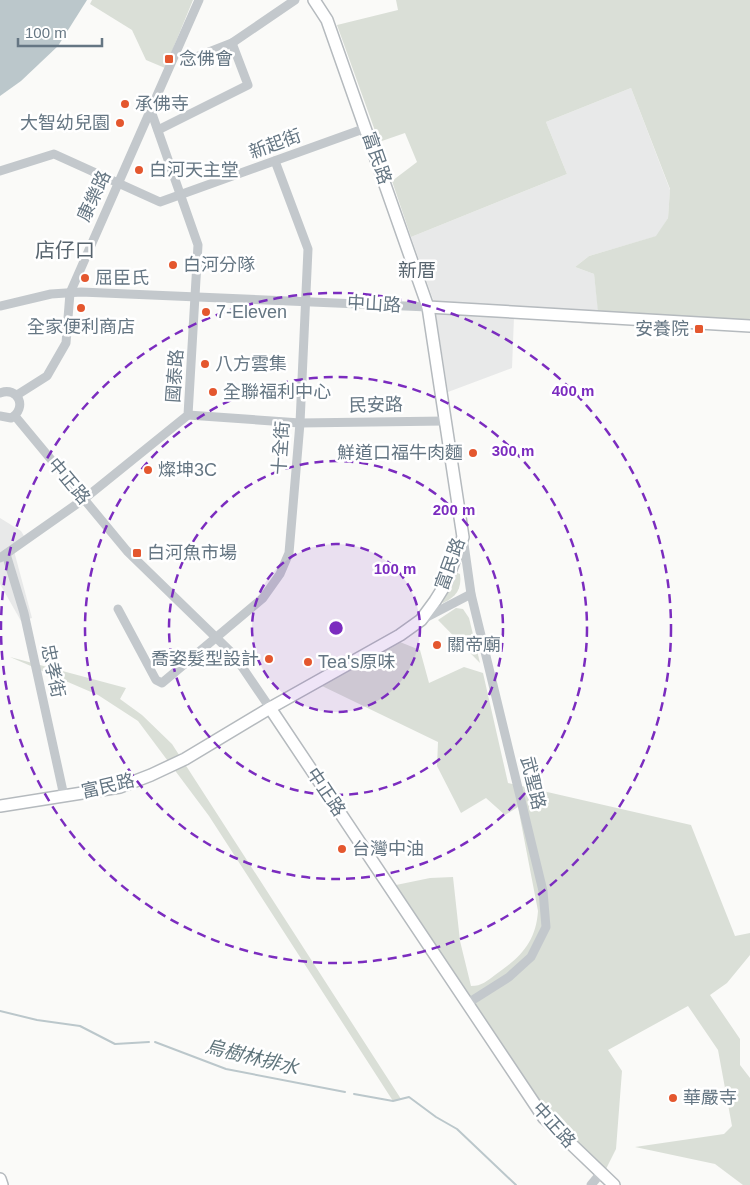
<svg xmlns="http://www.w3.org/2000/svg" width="750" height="1185" viewBox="0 0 750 1185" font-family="Helvetica,'Noto Sans TC',sans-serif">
<rect width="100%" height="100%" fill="#fafaf8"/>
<g fill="#e8e9e9">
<polygon points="631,88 670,190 668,218 657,236 589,256 575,267 594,274 600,325 514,317 512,368 448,392 434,302 411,237 567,174 546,122"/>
<polygon points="0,518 21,531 27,541 14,551 32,618 21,621 0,584"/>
</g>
<g fill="#dadfd7">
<polygon points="92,0 193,0 165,68 146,60 132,30 90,4"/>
<polygon points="396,0 750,0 750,322 598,312 594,274 575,267 589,256 656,236 668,218 670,189 631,88 546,122 567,174 411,237 392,181 417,162 405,133 379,142 337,25 398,10"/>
<path d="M455 572 460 574C462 589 456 597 443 603L440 601Z"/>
<polygon points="456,608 463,609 469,618 480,663 438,620"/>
<path d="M395 640 420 650 429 683 464 667 483 673 508 783 691 825 735 936 750 933V955L727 983 710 995 740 1039V1065L750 1078V1185H743L715 1164 635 1147 724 1134 732 1126 718 1050 688 1006 608 1050 622 1071 616 1149 606 1169 554 1119 544 1107 396 885 430 878 453 877 460 941 471 986C482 986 487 981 495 975 520 958 536 942 538 911L518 807 505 815 486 798 461 813 437 766 438 742 322 686 363 655Z"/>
<polygon points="10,657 126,688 120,699 142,715 172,744 401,1099 393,1101 209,816 138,721 98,695"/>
</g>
<polygon fill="#bbc7cb" points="0,0 87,0 58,46 21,81 0,96"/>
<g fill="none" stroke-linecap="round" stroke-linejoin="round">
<g stroke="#bbc7cb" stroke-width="2">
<polyline points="0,1011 37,1020 80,1026 115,1044 149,1042"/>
<polyline points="155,1042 226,1069 345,1092"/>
<polyline points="354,1094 393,1101 409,1097 436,1117 457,1129 516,1185"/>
</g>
<defs>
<g id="major">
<polyline points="428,307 750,326"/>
<polyline points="270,708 544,1118 614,1185"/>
<polyline points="0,806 120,787 151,775 185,759 270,708 400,635 421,620 435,601 445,585 463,537 428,307 327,20 314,0"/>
<polyline points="0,1179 2,1185"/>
</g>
</defs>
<use href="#major" stroke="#b5babe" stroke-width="14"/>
<g stroke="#c3c8cc" stroke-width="9">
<polyline points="186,61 232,43 295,0"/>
<polyline points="158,130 248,85 232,43"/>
<polyline points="0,171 54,154 160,202 366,128"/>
<polyline points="0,306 51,294 81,292 428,307"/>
<path d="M0 393C18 386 28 408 11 418L0 416"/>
<polyline points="17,395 47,376 66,343 70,293 199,0"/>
<polyline points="188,415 300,423 445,421"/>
<polyline points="15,416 127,551 234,655 270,708"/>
<polyline points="463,537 471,594 543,891 546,927 531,957 509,977 468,1003"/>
<polyline points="6,554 24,613 64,796"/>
<polyline points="0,558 84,499 188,415 198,245 151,111"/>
<polyline points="118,609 156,680 162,683 263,598 280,574 289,553 300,423 308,249 275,161"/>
<polyline points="423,619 471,594"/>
<polyline points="591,1185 601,1173"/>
</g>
<use href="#major" stroke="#fff" stroke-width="11"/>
</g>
<circle cx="336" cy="628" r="84" fill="#7b2cbf" fill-opacity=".12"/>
<g fill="none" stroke="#7b2cbf" stroke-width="2.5" stroke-dasharray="9 6">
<circle cx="336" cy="628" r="84"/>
<circle cx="336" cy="628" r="167"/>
<circle cx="336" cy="628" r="251"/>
<circle cx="336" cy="628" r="335"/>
</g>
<g fill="#e4572e" stroke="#fff" stroke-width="2">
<rect x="164" y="54" width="10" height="10" rx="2.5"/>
<circle cx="125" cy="104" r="5"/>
<circle cx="120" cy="123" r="5"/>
<circle cx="139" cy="170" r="5"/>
<circle cx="173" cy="265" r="5"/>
<circle cx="85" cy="278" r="5"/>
<circle cx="81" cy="308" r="5"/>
<circle cx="206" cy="312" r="5"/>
<rect x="694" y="324" width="10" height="10" rx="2.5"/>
<circle cx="205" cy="364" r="5"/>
<circle cx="213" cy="392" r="5"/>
<circle cx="473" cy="453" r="5"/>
<circle cx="148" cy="470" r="5"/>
<rect x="132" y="548" width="10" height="10" rx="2.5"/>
<circle cx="437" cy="645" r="5"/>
<circle cx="269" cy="659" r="5"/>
<circle cx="308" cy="662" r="5"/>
<circle cx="342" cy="849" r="5"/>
<circle cx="673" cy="1098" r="5"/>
</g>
<g text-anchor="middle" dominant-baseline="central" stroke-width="5" stroke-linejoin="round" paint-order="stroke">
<g font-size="18" fill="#657683" stroke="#fff" text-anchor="start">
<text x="179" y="59">念佛會</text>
<text x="135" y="104">承佛寺</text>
<text x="110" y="123" text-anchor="end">大智幼兒園</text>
<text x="149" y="170">白河天主堂</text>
<text x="183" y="265">白河分隊</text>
<text x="95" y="278">屈臣氏</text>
<text x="216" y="312">7-Eleven</text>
<text x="81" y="327" text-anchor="middle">全家便利商店</text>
<text x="689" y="329" text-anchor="end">安養院</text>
<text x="215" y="364">八方雲集</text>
<text x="223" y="392">全聯福利中心</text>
<text x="463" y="453" text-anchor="end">鮮道口福牛肉麵</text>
<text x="158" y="470">燦坤3C</text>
<text x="147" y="553">白河魚市場</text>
<text x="447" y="645">關帝廟</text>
<text x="259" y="659" text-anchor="end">喬姿髮型設計</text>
<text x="318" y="662">Tea's原味</text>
<text x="352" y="849">台灣中油</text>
<text x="683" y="1098">華嚴寺</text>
</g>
<g font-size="18" fill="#657683" stroke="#fff">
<text transform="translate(275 144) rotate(-20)">新起街</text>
<text transform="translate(377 158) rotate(71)">富民路</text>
<text transform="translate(94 196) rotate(-65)">康樂路</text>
<text transform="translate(374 304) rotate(3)">中山路</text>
<text transform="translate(175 376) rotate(-86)">國泰路</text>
<text transform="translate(376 405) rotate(-1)">民安路</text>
<text transform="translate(281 448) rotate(-86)">十全街</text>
<text transform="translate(69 481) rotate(50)">中正路</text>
<text transform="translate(450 564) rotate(-70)">富民路</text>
<text transform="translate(53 671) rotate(78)">忠孝街</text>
<text transform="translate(533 783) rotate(76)">武聖路</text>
<text transform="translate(108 786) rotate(-13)">富民路</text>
<text transform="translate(326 792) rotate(56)">中正路</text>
<text transform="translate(554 1125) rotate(48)">中正路</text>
</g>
<g font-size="19" fill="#57646e" stroke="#fff">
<text x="417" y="270">新厝</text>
</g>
<g font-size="19" font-style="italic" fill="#60757c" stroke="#fff">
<text transform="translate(252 1057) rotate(14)">烏樹林排水</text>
</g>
<g font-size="20" fill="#57646e" stroke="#fff">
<text x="65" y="250">店仔口</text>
</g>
</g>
<circle cx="336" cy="628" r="8" fill="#7b2cbf" stroke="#fff" stroke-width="2.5"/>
<g font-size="15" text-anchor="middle" font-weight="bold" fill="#7b2cbf" stroke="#fff" stroke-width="5" stroke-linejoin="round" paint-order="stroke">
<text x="573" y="396">400 m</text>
<text x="513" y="456">300 m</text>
<text x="454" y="515">200 m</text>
<text x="395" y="574">100 m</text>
</g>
<path d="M18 38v8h84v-8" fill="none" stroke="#657683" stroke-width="2.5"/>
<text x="25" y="38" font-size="15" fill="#657683" stroke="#ffffff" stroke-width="4" paint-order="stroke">100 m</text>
</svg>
